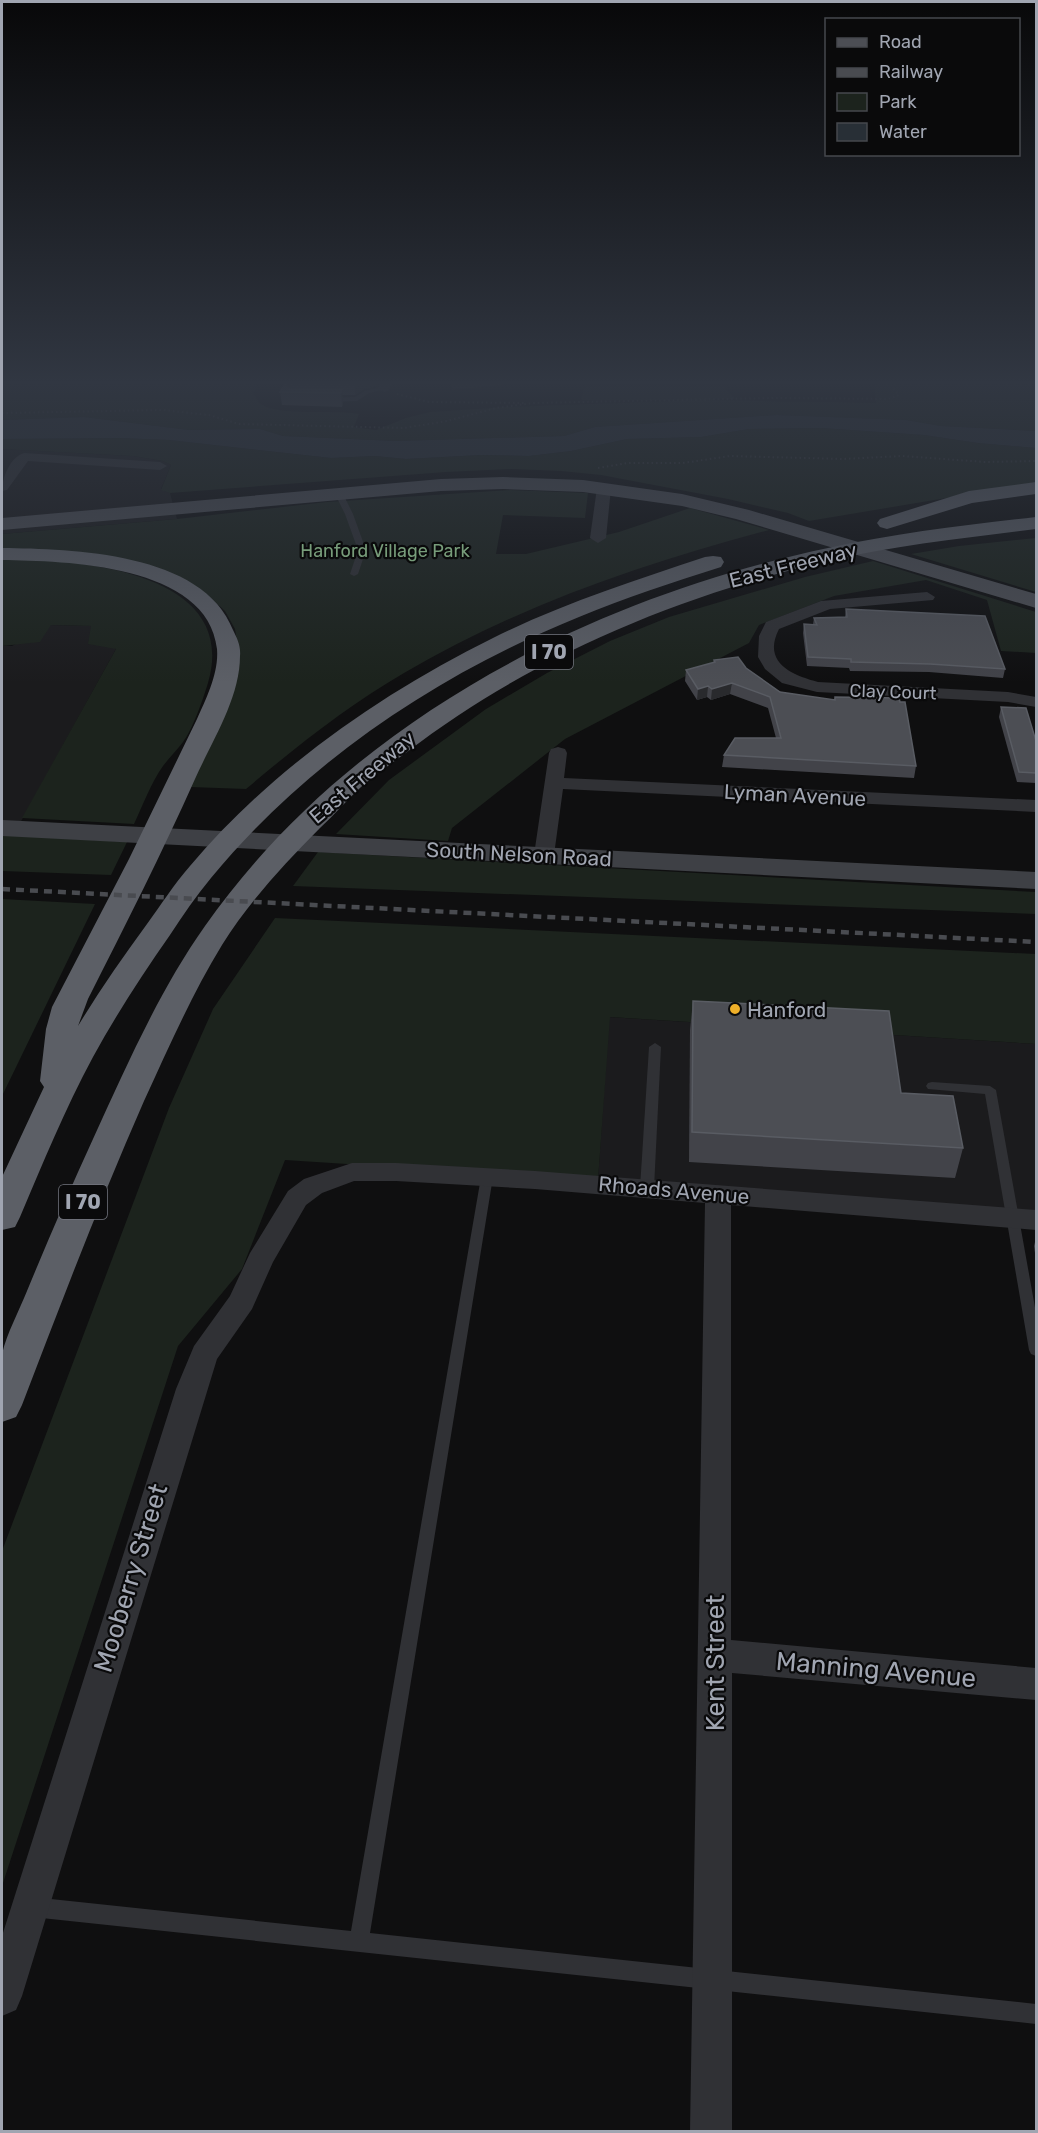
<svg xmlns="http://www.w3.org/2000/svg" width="1038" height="2133" viewBox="0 0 1038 2133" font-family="Rubik,sans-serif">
<rect width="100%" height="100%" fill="#0f0f10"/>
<g fill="#1b1b1d">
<polygon points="2,449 133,456 163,461 171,465 161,489 170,493 177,519 2,534"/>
<polygon points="51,625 91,626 116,649 13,836 2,835 2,646 12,646"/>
<polygon points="609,1017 1036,1044 1036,1214 598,1180"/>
</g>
<g fill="#1c231d">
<path d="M2 384H258L253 393C255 396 258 402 261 404 279 417 335 409 359 414L354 427 376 430 406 418 430 412 507 407 701 400H581L585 386 724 387 735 399 706 400 876 403 874 384H1033L1036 392V431L941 426 906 420 777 415 595 427 564 436 396 441 283 436 260 429 189 430 84 417 2 420Z"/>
<polygon points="821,428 924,435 978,443 1036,448 1036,483 809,521 788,513 728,499 601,475 561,471 512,469 446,472 170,493 161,490 171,465 163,461 133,456 2,449 2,439 120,438 169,440 331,458 375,456 406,459 481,455 529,456 571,451 627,439 701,437 749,429"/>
<path d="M510 490 588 493 585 518 503 515 496 554H526L619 532 690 508 769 530C642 564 518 606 404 673 347 706 296 747 246 789L190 787 238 647 235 629 225 611 212 599 188 583 47 551H2V534L177 519 327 502Z"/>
<polygon points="1036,538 1036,592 911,554 959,546"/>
<path d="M2 559C75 559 241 570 208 683 203 699 193 729 183 742 177 750 169 758 163 766 151 783 143 805 134 824L22 818 116 649 88 644 91 626 51 625 40 642 2 646Z"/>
<polygon points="873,561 1036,612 1036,653 1001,651 987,600 926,580 834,596 759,625 749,643 565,739 452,828 448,841 336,834 389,780 486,709 547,673 610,641 669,617 805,577"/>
<polygon points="2,835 127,842 111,875 2,871"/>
<polygon points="318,852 1036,892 1036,914 293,886"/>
<polygon points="2,899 95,904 2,1096"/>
<polygon points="275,918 1036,954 1036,1044 610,1017 598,1180 285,1160 242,1269 178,1346 2,1886 2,1551 169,1108 213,1009"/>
</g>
<polygon fill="#282f36" points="777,415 906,420 941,426 1036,431 1036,448 978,443 924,435 821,428 749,429 701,437 627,439 571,451 529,456 481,455 406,459 375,456 331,458 169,440 120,438 2,439 2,420 84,417 189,430 260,429 283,436 396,441 564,436 595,427"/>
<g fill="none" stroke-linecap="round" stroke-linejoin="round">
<g stroke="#36383c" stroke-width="2" stroke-dasharray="1.5 3" stroke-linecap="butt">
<polyline points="397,394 429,402 526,403"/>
<polyline points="2,413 163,410 209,415 239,424 404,428 447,421 496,408 533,403 774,398 888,399 899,395 890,384"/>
<polyline points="598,468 628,463 683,463 730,456 843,459 902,456 985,462 1036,461"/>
</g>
<g fill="#303135" fill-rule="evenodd">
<polygon points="384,386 386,387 386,389 369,393 357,401 328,402 325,400 328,398 355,397 365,391"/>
<polygon points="336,492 343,494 353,514 366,550 358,574 354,576 350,574 358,550 345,514 335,494"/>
<polygon points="655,1043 661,1047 654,1188 652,1191 642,1191 640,1188 649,1047"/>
<polygon points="932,1082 990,1086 996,1090 1036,1313 1036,1356 1031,1354 1029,1350 985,1094 928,1089 926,1086 928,1083"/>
<polygon points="487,1172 492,1174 493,1177 370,1933 1036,2004 1036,2024 32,1917 25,1914 22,1907 25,1900 32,1897 351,1931 481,1177 482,1174"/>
</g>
<g fill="#303135" fill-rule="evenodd">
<polygon points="380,384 392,384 388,391 384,392 378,388"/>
<path d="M24 453 160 462 167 466 160 470 28 461 7 490 2 491C2 478 10 457 24 453Z"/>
<polygon points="604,484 611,488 606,538 598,543 590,538 597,488"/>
<path d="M927 592 935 597 933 600 830 609 779 629C762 662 791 675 818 682L1008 692 1036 697V707L1008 702 817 692 782 683 765 669 758 657 759 636 766 622 821 601Z"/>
<polygon points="558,747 565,749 567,753 564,778 1036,800 1036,812 563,789 554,855 551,859 537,859 534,855 549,753 551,749"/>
<polygon points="352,1163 396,1163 535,1171 1036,1210 1036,1230 731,1205 731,1640 1036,1668 1036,1700 732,1673 732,2132 690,2132 705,1203 535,1189 396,1181 354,1181 322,1193 306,1205 273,1262 252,1309 217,1359 22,1996 16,2010 2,2016 2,1936 176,1389 194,1346 230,1296 250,1253 288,1191 304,1179"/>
</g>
<polygon fill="#3e4045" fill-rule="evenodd" points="2,820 1036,872 1036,889 2,836"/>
<polygon fill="#4c4e54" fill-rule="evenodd" points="503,477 583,480 682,494 749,510 1036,594 1036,608 736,519 682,506 583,492 503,489 441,491 2,530 2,518 441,479"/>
<g fill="#5c5f66" fill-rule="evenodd">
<polygon points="1036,482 1036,494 972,503 887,529 880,527 877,523 880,519 969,491"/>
<path d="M1036 517V529C967 538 897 545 828 561 677 596 531 657 407 752 392 763 376 774 361 787 347 800 334 815 320 828 284 864 249 902 222 945 192 994 168 1049 144 1101 100 1201 61 1303 22 1405L16 1417 2 1422C2 1402 0 1373 2 1354 7 1333 19 1311 27 1291 48 1240 70 1189 93 1139 126 1067 159 991 205 926 348 722 588 599 828 548 897 533 966 525 1036 517Z"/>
<path d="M2 548C72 549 203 552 233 630 237 638 241 646 240 656 240 698 212 741 195 779 162 853 125 926 88 999L78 1026C99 991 123 957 147 924 161 905 174 884 190 866 272 769 380 694 493 638 561 604 633 581 705 557L713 556 721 557 724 562 721 567C673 582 625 598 579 617 440 673 307 761 211 878 196 896 183 915 170 935 142 975 116 1015 93 1057 65 1109 43 1163 20 1217L15 1227 2 1230V1177L44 1087 40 1081 46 1029 52 1007 129 859 197 719C206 699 219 673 217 649 208 564 65 561 2 560Z"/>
</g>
<polyline stroke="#494b50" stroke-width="4.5" stroke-dasharray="8 6" stroke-linecap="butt" points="2,889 1036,942"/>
</g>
<g fill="#424349">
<polygon points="285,384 378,384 377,386 364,389 355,395 342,395 343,403 342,407 282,405 280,392"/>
<polygon points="846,609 1005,669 1003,678 929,672 850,671 849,668 807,666 803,633 804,624 813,624 814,618 845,617"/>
<polygon points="714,660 746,668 780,692 834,700 835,697 916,766 914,778 722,767 724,755 776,738 768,708 730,694 711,700 707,697 697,700 685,681 686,670 713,663"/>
<polygon points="1001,707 1036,741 1036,783 1017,782 999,717"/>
<polygon points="693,1001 901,1093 963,1148 955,1178 689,1162 690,1030"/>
<polygon points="1036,1238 1036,1260 1034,1246"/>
</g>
<g fill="#292a2d">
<polygon points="286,384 290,384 291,392 285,385"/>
<polygon points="355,384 378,384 377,386 364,389 355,395"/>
<polygon points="452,384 509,384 452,390"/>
<polygon points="342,390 343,403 342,407 341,393"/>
<polygon points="732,683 730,694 711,700 712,689"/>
<polygon points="708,686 707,697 697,700 698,689"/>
</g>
<g fill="#4c4e54" stroke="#595c63" stroke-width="1.5">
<polygon points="285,384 286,384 285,385 290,390 342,390 341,393 280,392"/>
<polygon points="846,609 985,616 1005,669 930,664 851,662 851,659 808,657 804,624 817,625 814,618 847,617"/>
<polygon points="738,657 746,668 780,692 835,700 835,697 899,698 900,702 905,702 916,766 724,755 735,738 781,738 770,697 732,683 712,689 708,686 698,689 686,670 715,662 714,660"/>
<polygon points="1001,707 1026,708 1036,741 1036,773 1019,772"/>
<polygon points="693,1001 889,1011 901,1093 953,1096 963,1148 692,1132"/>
</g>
<linearGradient id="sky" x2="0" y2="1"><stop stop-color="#080809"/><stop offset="0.56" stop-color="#313742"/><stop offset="1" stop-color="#313742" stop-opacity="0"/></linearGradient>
<rect width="1038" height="683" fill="url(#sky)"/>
<circle fill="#eeaf29" stroke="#0a0a0b" stroke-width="2" cx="735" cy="1009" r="6"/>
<g text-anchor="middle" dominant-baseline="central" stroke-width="4.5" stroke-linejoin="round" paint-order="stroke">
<g font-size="18" fill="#779c7a" stroke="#0a0a0b">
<text x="385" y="551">Hanford Village Park</text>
</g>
<g font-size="18" fill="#a0a5b1" stroke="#0a0a0b">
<text transform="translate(893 692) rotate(2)">Clay Court</text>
</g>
<g fill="#0a0a0b" stroke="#73767f" stroke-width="1.5">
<rect x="525" y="635" width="48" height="34" rx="4.5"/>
<rect x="59" y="1185" width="48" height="34" rx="4.5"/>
</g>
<g font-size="20" font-weight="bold" fill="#a0a5b1">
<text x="549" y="652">I 70</text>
<text x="83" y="1202">I 70</text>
</g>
<g font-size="21" fill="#a0a5b1" stroke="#0a0a0b">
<text transform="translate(793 565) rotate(-14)">East Freeway</text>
<text transform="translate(362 777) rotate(-40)">East Freeway</text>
<text transform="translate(795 795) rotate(3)">Lyman Avenue</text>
<text transform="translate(519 854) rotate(3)">South Nelson Road</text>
<text transform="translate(674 1190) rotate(5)">Rhoads Avenue</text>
</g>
<g font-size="21" fill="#a0a5b1" stroke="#0a0a0b" text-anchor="start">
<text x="747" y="1009">Hanford</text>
</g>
<g font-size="26" fill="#a0a5b1" stroke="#0a0a0b">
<text transform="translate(131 1578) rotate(-73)">Mooberry Street</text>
<text transform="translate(715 1663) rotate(-90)">Kent Street</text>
<text transform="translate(876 1670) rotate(5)">Manning Avenue</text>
</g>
</g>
<rect width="1038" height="2133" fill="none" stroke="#a0a5b1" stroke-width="6"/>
<rect x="825" y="18" width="195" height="138" fill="#0a0a0b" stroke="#46484d" stroke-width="1.5"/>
<rect x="837" y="38" width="30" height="9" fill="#4c4e54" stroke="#46484d" stroke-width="1.5"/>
<text x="879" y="48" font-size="18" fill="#a0a5b1">Road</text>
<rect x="837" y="68" width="30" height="9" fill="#494b50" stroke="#46484d" stroke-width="1.5"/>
<text x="879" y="78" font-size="18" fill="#a0a5b1">Railway</text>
<rect x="837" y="93" width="30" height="18" fill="#1c231d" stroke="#46484d" stroke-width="1.5"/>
<text x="879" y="108" font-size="18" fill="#a0a5b1">Park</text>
<rect x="837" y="123" width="30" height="18" fill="#282f36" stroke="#46484d" stroke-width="1.5"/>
<text x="879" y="138" font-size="18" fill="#a0a5b1">Water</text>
</svg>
